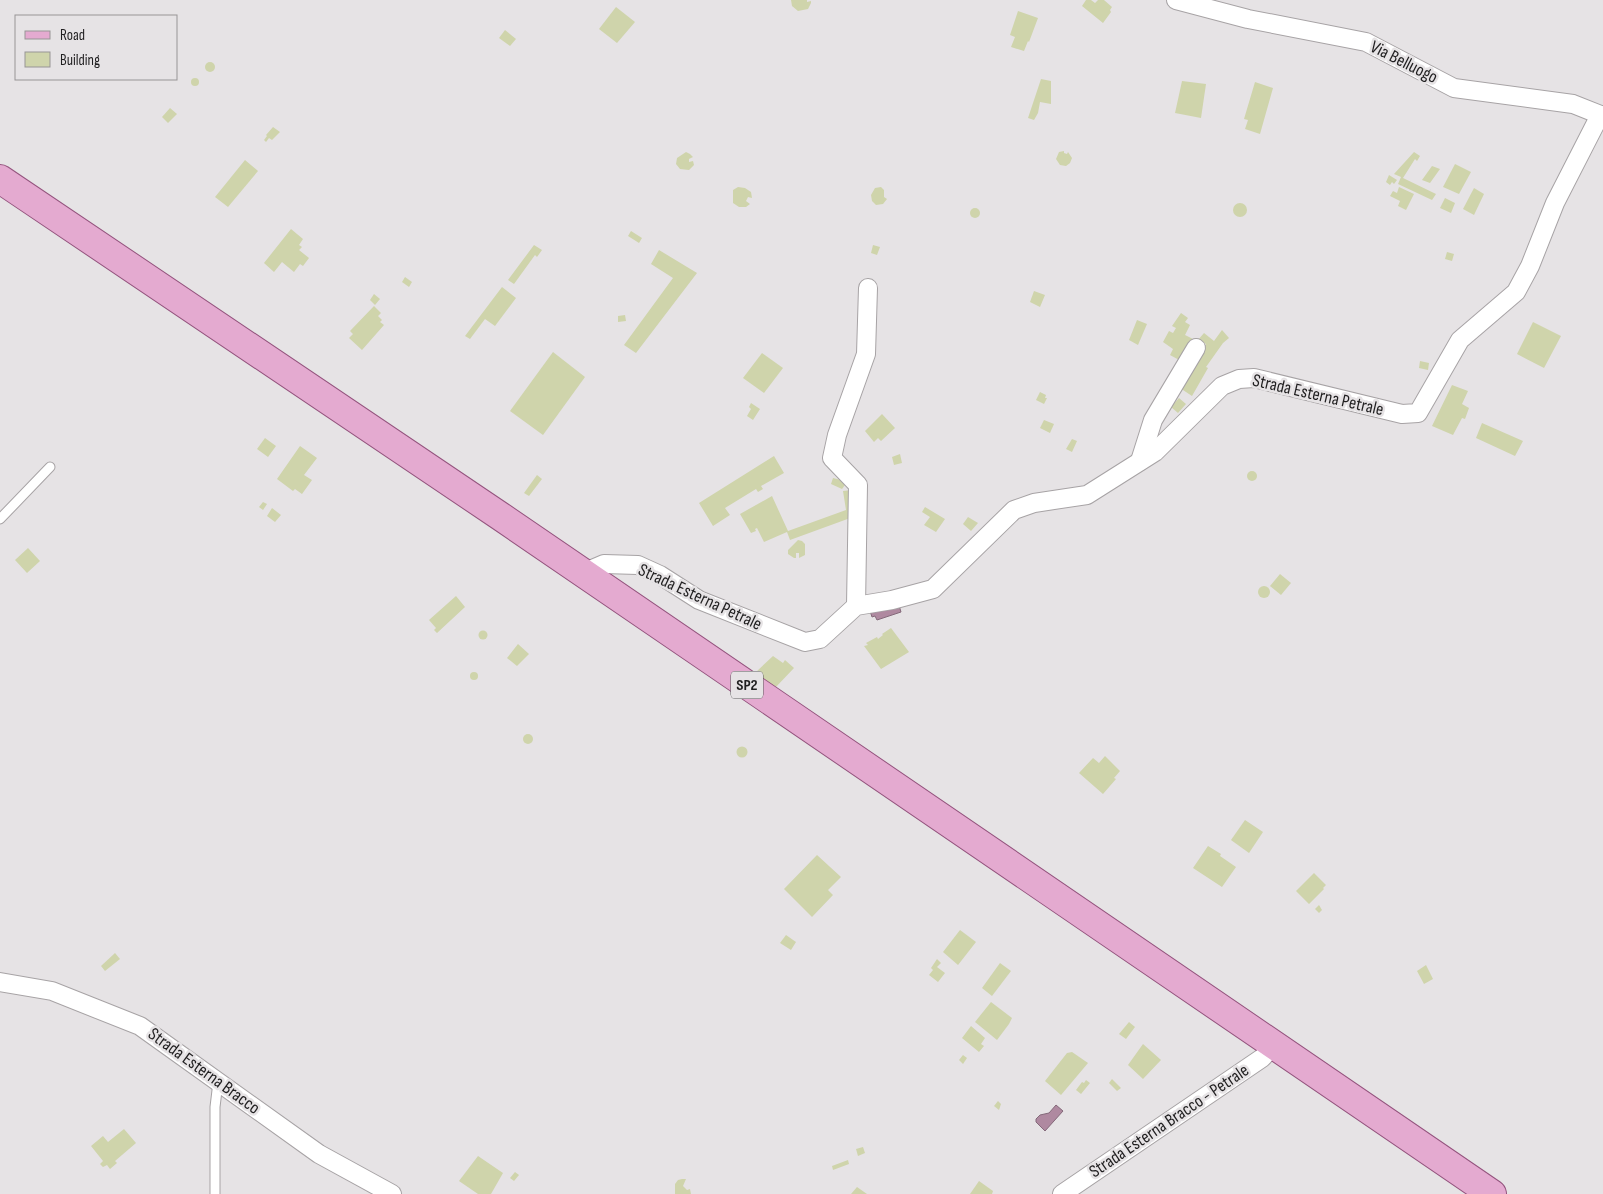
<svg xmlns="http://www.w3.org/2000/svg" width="1603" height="1194" viewBox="0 0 1603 1194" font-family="'Sofia Sans Condensed',sans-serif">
<rect width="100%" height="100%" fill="#e6e3e5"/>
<g fill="#af89a0" stroke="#84697a">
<polygon points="898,602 901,612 877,620 875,616 872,617 870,611"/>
<polygon points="1056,1105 1063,1111 1045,1131 1036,1122 1036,1119 1040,1115 1049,1113"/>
</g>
<g fill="#cfd4ab">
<polygon points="791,0 807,0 807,2 811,1 811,3 808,9 798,11 792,6"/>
<polygon points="1086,0 1091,0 1095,3 1098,0 1104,0 1112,7 1110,10 1111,12 1103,23 1082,6"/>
<polygon points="616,7 635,22 617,43 599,29"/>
<polygon points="1018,11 1038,18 1029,42 1028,41 1024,51 1011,47 1015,37 1010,35"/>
<polygon points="505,30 516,39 510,46 499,38"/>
<circle cx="210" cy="67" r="5"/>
<circle cx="195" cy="82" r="4"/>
<polygon points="1041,79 1051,81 1051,104 1040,102 1038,113 1034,120 1028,118"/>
<polygon points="1182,81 1206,84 1201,118 1175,113"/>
<polygon points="1255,82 1273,88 1260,134 1245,129 1248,120 1244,119"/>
<polygon points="170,108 177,114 168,123 162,117"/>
<polygon points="273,127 280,132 272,140 269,138 266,142 264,140 267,136 266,135"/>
<polygon points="1064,151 1064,153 1067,154 1068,152 1072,158 1070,163 1066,166 1060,165 1056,159 1059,152"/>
<polygon points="686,152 690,154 693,157 689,159 689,162 693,161 694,165 689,170 680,169 676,164 677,158"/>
<polygon points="1414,152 1420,156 1417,161 1415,159 1403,178 1436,194 1432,200 1398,184 1401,177 1394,174"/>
<polygon points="245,160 258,171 228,207 215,197"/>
<polygon points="1455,164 1471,172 1459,194 1443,187"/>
<polygon points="1432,166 1440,169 1430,183 1422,180"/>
<polygon points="1389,175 1397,180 1394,184 1392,182 1390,185 1386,182"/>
<polygon points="738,187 745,188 751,192 752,198 748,197 746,201 750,204 746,207 739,207 733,203 733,190"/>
<polygon points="881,187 884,190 884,197 887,199 883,204 876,205 872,201 871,195 875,188"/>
<polygon points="1399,187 1414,194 1406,210 1398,206 1400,201 1390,196 1393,191 1397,193"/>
<polygon points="1474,188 1484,194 1474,215 1463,209"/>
<polygon points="1445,198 1455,203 1451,213 1440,208"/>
<circle cx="1240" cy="210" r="7"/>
<circle cx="975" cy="213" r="5"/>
<polygon points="291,229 303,239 299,245 302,247 299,250 309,258 303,266 300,264 294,272 282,262 274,272 264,263"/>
<polygon points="631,231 642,238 639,243 628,236"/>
<polygon points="534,245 542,250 537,257 535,255 514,284 508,280"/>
<polygon points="873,245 880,247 877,255 871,253"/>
<polygon points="659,250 697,273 636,353 624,345 673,278 651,264"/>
<polygon points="1447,252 1454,254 1452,261 1445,259"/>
<polygon points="405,277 412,282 409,287 402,282"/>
<polygon points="502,287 516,298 495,326 485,319 470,339 465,336"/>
<polygon points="1034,291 1045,295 1040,307 1030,302"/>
<polygon points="374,294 380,299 375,305 370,300"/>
<polygon points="374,306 381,313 378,316 382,320 380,322 384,325 362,350 349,338 353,334 350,331"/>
<polygon points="1181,313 1188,318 1185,322 1190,325 1185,335 1193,339 1181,361 1170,355 1173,349 1163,342 1169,331 1173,333 1176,328 1172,326"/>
<polygon points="625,315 626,321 618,322 618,316"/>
<polygon points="1137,320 1147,324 1138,345 1129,340"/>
<polygon points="1533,322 1561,336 1544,368 1517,354"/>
<polygon points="1222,330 1229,338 1223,343 1206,367 1208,368 1192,396 1177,386 1206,344 1198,340 1204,333 1214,341"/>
<polygon points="553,352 585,377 543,435 510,411"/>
<polygon points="762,353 783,368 764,393 743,378"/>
<polygon points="1420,361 1429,363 1428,370 1419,368"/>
<polygon points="1452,385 1468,391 1462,404 1469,408 1465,419 1462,418 1453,435 1432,426"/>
<polygon points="1040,392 1046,395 1045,398 1047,398 1044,404 1036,400"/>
<polygon points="1179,398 1186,404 1178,413 1171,407"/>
<polygon points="751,403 760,409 753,420 747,416 751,409 749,407"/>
<polygon points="882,414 895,428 881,441 878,438 874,442 865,431"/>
<polygon points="1044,420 1054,424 1050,433 1040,428"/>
<polygon points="1482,423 1523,441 1515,456 1476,438"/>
<polygon points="265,438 276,446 268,457 257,449"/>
<polygon points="1072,439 1077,441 1072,452 1066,449"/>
<polygon points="300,446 317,458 304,475 312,480 302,494 295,489 293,491 277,479"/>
<polygon points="900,454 902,463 894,465 892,457"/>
<polygon points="774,456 784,473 761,486 763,489 758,492 756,489 725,508 730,515 713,526 699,503"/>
<circle cx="1252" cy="476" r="5"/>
<polygon points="537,475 542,479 529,496 524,493"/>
<polygon points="833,478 841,480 845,485 842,489 831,484"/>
<polygon points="852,490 853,517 790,540 787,532 764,542 757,528 755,529 756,531 751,533 740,514 772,496 788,531 846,510 843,491"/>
<polygon points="263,502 267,504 263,510 259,507"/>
<polygon points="925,507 945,519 936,532 924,525 930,517 922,512"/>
<polygon points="272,508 281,515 275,522 267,516"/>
<polygon points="968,517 978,523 971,531 963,524"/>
<polygon points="798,540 802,541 805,544 805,555 799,558 799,553 796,553 796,558 794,558 788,554 788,550"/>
<polygon points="28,548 40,561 27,573 15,560"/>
<polygon points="1280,574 1291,583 1281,595 1270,586"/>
<circle cx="1264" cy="592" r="6"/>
<polygon points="456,596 465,607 437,633 434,630 436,628 429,620"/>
<polygon points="891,628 909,652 881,669 864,646 868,645 866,643 877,637 878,639 883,635 882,634"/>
<circle cx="483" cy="635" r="4.5"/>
<polygon points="518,644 529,654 517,666 507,658"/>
<polygon points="773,656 783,663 785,660 794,668 775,688 756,672"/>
<circle cx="474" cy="676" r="4"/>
<circle cx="528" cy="739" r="5"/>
<circle cx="742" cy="752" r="5.5"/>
<polygon points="1105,756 1120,771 1114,778 1116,779 1103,794 1079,773 1093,758 1099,763"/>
<polygon points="1245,820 1263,832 1249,853 1231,840"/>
<polygon points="1208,846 1221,854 1220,856 1236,867 1222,887 1193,868"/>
<polygon points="817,855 841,877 828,890 833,895 812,917 784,889"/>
<polygon points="1314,873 1326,885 1323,888 1324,889 1309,904 1296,891"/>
<polygon points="1319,905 1322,910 1319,913 1315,909"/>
<polygon points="960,930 976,942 958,965 943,952"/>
<polygon points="786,935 796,942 791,950 780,943"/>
<polygon points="115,953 120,959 105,971 101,966"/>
<polygon points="937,959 941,963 937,967 945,973 938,982 929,975 933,970 931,968"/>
<polygon points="1000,963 1011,971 992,996 982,988"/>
<polygon points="1426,965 1433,979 1424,984 1417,971"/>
<polygon points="991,1002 1012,1018 1009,1024 997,1040 975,1022"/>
<polygon points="1129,1022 1135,1027 1126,1039 1119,1034"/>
<polygon points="971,1026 985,1038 981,1044 984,1046 979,1052 962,1038"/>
<polygon points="1143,1044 1161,1060 1143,1079 1128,1065"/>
<polygon points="1072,1052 1088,1063 1061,1095 1045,1081 1067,1053"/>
<polygon points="963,1055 967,1058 963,1064 959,1060"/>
<polygon points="1112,1079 1121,1088 1117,1091 1109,1083"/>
<polygon points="1086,1080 1090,1083 1081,1094 1076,1090 1082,1082 1084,1083"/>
<polygon points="998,1101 1001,1104 999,1110 994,1106"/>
<polygon points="124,1129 136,1143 115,1161 117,1163 110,1169 107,1165 103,1167 100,1164 103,1161 91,1146 103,1136 108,1142"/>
<polygon points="863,1147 865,1153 858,1156 856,1149"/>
<polygon points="478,1156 503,1173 491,1194 478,1194 459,1181"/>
<polygon points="848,1160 849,1164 833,1170 832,1166"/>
<polygon points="515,1172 519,1175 514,1181 510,1178"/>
<polygon points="682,1179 686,1179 683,1186 687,1190 690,1189 691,1194 675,1194 675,1184 678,1180"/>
<polygon points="979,1181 993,1191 992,1194 970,1194"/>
<polygon points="857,1187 867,1194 851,1194"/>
</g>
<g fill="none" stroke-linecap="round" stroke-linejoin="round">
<defs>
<g id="service">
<polyline points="0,519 50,467"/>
<polyline points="215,1194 215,1107 218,1082"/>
</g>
<g id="minor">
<polyline points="1176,0 1248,19 1366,42 1454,88 1573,104 1603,116"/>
<polyline points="1140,461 1153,420 1196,348"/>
<polyline points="583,573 604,564 638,565 660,575 699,600 805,642 820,639 856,606 892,600 933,589 1014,510 1034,503 1087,495 1155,452 1222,386 1239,379 1254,378 1402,414 1418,413 1460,340 1516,292 1530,266 1555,203 1600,115"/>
<polyline points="856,606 858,485 832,458 837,435 866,354 868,288"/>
<polyline points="0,982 52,991 140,1026 319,1154 392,1194"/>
<polyline points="1062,1194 1262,1058 1274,1045"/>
</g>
<polyline id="primary" points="0,179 500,516 1492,1194"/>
</defs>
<use href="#service" stroke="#a7a3a5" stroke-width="11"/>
<use href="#minor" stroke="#a7a3a5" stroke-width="20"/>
<use href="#primary" stroke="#94547e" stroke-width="30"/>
<use href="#service" stroke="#fff" stroke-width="9"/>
<use href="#minor" stroke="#fff" stroke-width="18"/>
<use href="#primary" stroke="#e4aad0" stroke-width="28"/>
</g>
<g text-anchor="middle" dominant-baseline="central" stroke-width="5" stroke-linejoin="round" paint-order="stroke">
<rect fill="#e6e3e5" stroke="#5b5a5b" stroke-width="1" x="731" y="671.5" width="32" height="27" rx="4"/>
<g font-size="16" font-weight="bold" fill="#201f20">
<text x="747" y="685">SP2</text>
</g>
<g font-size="18" fill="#201f20" stroke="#e6e3e5">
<text transform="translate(1404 62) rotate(27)">Via Belluogo</text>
<text transform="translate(1318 395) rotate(13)">Strada Esterna Petrale</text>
<text transform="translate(700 597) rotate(25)">Strada Esterna Petrale</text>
<text transform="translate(204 1071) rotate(36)">Strada Esterna Bracco</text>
<text transform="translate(1169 1121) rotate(-34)">Strada Esterna Bracco - Petrale</text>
</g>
</g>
<rect x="15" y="15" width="162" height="65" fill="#e6e3e5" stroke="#979596"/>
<rect x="25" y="31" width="25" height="8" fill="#e4aad0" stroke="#979596"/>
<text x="60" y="40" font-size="15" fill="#201f20">Road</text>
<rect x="25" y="52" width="25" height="15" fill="#cfd4ab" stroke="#979596"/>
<text x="60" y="65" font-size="15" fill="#201f20">Building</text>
</svg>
